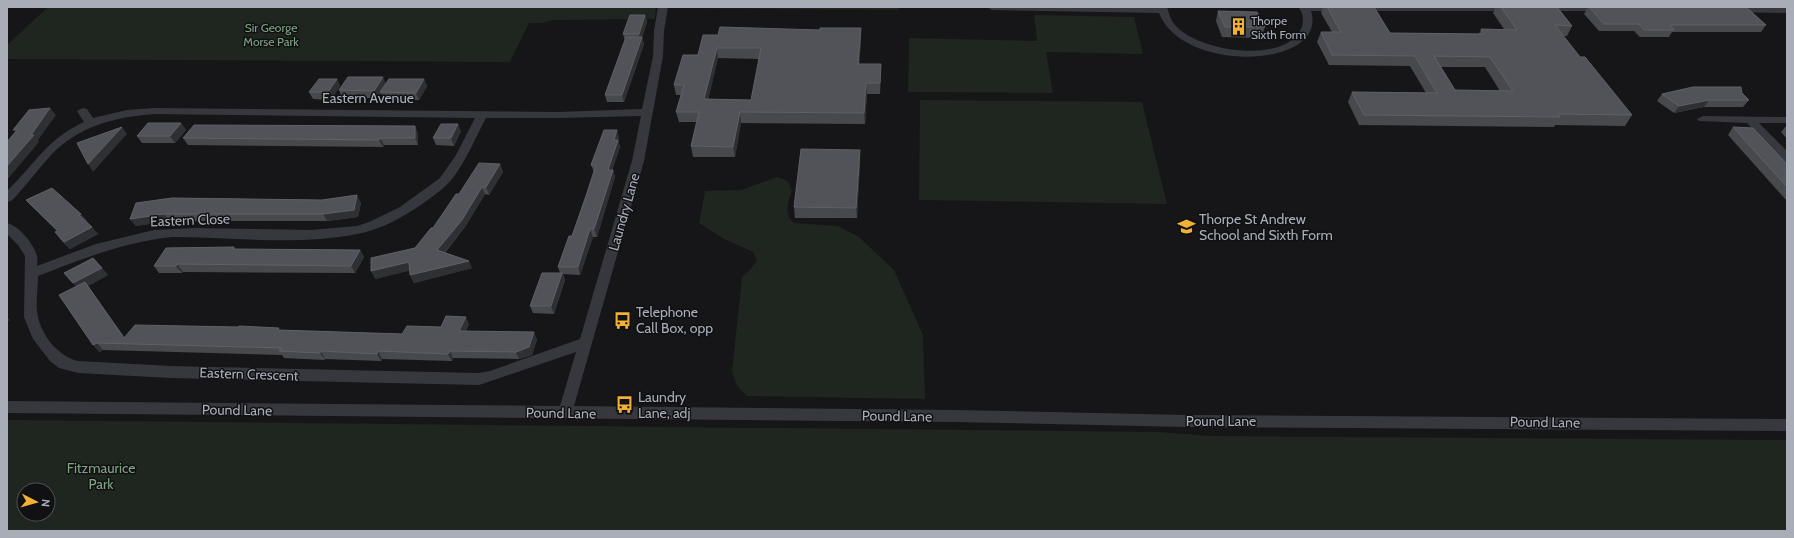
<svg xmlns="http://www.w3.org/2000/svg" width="1794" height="538" viewBox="0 0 1794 538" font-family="Cabin,sans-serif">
<rect width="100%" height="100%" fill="#161618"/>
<g fill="#1e261f" fill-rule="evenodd">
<polygon points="48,7 656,7 655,19 553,20 542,23 529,23 510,62 7,59 7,45"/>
<polygon points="899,7 899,10 675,8 675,7"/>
<polygon points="1034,15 1134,17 1143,54 1046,52 1053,93 908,92 909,38 1037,41"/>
<polygon points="920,100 1142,102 1167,204 919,200"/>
<path d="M777 177 787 181 792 190C788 203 783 214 794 223L838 226 859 237 894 270 923 335 925 399 747 396 737 386 732 372 742 277 750 270 757 260 753 252 724 239 699 223 705 191 741 190Z"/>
<path d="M7 420 1158 432 1212 436 1787 440V531H7ZM24 490H48V514H24Z"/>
</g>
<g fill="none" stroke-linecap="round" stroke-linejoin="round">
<g fill="#37383d" fill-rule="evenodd">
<path d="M658 7H668L664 31 663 56 644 161 574 406 955 410 1187 415 1787 419V431L1187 427 955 422 7 413V401L560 406 576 352 479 385 171 378 78 373 59 368 50 361 33 339 24 317 25 256 18 245 7 234V223C19 226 34 244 37 256 38 258 37 263 37 266L96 244 154 230 195 228 311 230 357 226 369 222 400 207 440 178 456 155 475 118 154 114C115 117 79 126 51 155 39 168 29 182 17 195L11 201 7 202V191C34 165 48 138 84 122L77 111 83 108 87 109 93 118 127 110 154 108 558 112 642 109 653 56 654 31ZM641 116 632 161 580 339 490 371 479 373 171 366 78 361C59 357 42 336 38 317 35 304 38 289 38 276 82 259 124 242 172 237 233 237 296 246 357 234 380 230 402 218 422 204 433 196 444 189 452 179 467 160 475 138 486 118H558Z"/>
<path d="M987 7H1167C1169 14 1171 21 1176 26 1199 52 1287 65 1302 27 1304 20 1303 12 1298 7L1518 8 1513 11H1311C1329 69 1182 74 1159 13L992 10Z"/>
<polygon points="1537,7 1609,7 1610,8 1605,11 1541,11 1538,10"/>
<polygon points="1728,7 1787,7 1787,13 1731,12 1728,11 1726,9"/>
<polygon points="1703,116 1787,117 1787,123 1759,123 1787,151 1787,162 1783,161 1747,123 1699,121 1697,119"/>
</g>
</g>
<g fill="#47494d" fill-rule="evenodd">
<path d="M1323 7H1374L1390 33 1479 34 1481 29H1504L1493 13 1496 7H1557L1572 26 1567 36H1563L1580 57 1632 115 1625 126 1555 125 1554 127 1359 125 1348 102 1352 92 1426 93 1410 66 1329 65 1317 42 1321 32H1332L1321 13ZM1441 67H1485L1500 91 1455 90Z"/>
<polygon points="1588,7 1746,7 1766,25 1761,32 1672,32 1669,37 1640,37 1634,31 1599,31 1584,14"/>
<polygon points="1218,11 1265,27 1261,38 1222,37 1216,21"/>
<polygon points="645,15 647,22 642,37 644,44 624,102 607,102 605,95 625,41 623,34"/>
<path d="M861 28V38L859 64H881L880 94H867L865 124 741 123 735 157H693L691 146 697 122H679L676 112 681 95H676L674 85 698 55 718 35ZM718 58 759 59 751 100 708 99Z"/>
<polygon points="337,79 340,86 331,100 313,99 309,92"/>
<polygon points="424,79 427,86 419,100 384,100 381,93 377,98 342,98 339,90"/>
<polygon points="1742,93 1749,100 1743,107 1704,107 1674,113 1657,101 1662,94"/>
<polygon points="181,123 186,130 175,143 142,143 137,136"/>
<polygon points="1787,125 1787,139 1781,132"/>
<polygon points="1733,127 1787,164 1787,201 1728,135"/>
<polygon points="461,131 454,146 436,145 433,138"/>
<polygon points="418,133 418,145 384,145 383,147 188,145 183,138"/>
<polygon points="619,137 618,140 620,147 612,170 613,170 615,177 597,237 593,237 580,275 563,274 565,280 554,314 533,313 530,306 560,273 558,267 572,236 594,172 591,165"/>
<polygon points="860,161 857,218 795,218 794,207"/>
<polygon points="500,164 503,172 489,195 485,194 465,227 445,253 472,268 414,283 410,275 410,270 375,279 415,248 433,228 459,194"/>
<polygon points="26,200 81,214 87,221 86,222 98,234 70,249 61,240 55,232 57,231"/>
<polygon points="136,203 361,203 358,217 327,221 169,221 136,226 130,219"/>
<polygon points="234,247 235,249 360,250 364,257 355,273 183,272 182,273 159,273 154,266"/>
<polygon points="102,268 108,275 88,286 125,338 281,330 402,334 441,327 469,324 466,331 537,339 532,355 519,359 453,358 452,361 382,359 381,361 325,359 325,360 284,358 282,355 103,350 99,352 76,287"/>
</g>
<g fill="#2f3033">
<polygon points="645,15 647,22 640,41 639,34"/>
<polygon points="861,28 861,38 859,74 858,64"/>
<polygon points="642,37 644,44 624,102 622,95"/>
<polygon points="717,48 718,58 706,110 704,99"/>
<polygon points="881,64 881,74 880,94 880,83"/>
<polygon points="383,77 386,84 377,98 374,91"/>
<polygon points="337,79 340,86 331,100 328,92"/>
<polygon points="424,79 427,86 419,100 416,93"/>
<polygon points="866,83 867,94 865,124 864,113"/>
<polygon points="1709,100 1704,107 1674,113 1679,106"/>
<polygon points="50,108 56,115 38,140 39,142 7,180 7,166"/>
<polygon points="740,112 741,123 735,157 733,147"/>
<polygon points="181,123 186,130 175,143 170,136"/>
<polygon points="458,124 461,131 454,146 451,138"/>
<polygon points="415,126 418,133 418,145 415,138"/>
<polygon points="122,127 127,134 93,172 88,164"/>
<polygon points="617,130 619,137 618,140 620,147 610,177 608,170 614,140"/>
<polygon points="380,138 384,145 383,147 379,140"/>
<polygon points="860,150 860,161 857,218 856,208"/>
<polygon points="500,164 503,172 489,195 486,187"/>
<polygon points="613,170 615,177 597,237 594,229"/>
<polygon points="482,187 485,194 465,227 441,257 437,250"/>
<polygon points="357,195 361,203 358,217 327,221 323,214"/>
<polygon points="81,214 87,221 85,222 79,215"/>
<polygon points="164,214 169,221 136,226 130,219"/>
<polygon points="92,227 98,234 70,249 64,242"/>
<polygon points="590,229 593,237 580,275 578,267"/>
<polygon points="360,250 364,257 355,273 351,266"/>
<polygon points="469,261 472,268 414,283 410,275"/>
<polygon points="409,262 413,270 375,279 371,271"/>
<polygon points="177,264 183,272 182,273 176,266"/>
<polygon points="102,268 108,275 88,286 130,346 73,283"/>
<polygon points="562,273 565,280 554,314 551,306"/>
<polygon points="7,317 10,320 7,322"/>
<polygon points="466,317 469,324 463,338 459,331"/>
<polygon points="534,332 537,339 532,355 519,359 516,352"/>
<polygon points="97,343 103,350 99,352 93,345"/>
<polygon points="321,351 325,359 325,360 320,353"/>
<polygon points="378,351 382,359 381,361 377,354"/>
<polygon points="450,351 453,358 452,361 448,354"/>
</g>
<g fill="#525359" stroke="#5f6168" fill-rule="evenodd">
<path d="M1327 7H1374L1390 33 1484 34 1481 29 1517 30 1501 7H1557L1572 26 1555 25 1580 57H1585L1632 115 1558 114 1560 117 1364 115 1352 92 1437 93 1415 56 1332 55 1321 32H1341ZM1434 56 1490 57 1513 91 1455 90Z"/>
<polygon points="1589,7 1746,7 1766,25 1670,25 1674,30 1644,30 1639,24 1604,24"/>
<polygon points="1218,11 1257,12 1265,27 1225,27"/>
<polygon points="630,15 645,15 639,34 623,34"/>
<path d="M720 27 820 30V28H861L858 64H881L880 83H866L864 113 740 112 733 147 691 146 699 112H676L684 85H674L683 55H698L703 35H718ZM717 48H761L751 100 704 99Z"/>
<polygon points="626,37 642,37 622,95 605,95"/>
<polygon points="348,77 383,77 374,91 339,90"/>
<polygon points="319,79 337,79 328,92 309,92"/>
<polygon points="389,79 424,79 416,93 380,92"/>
<polygon points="1693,87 1741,87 1742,93 1749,100 1709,100 1679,106 1662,94"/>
<polygon points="50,108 31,135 34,135 7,166 7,142 17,130 13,130 29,110"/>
<polygon points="148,123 181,123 170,136 137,136"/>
<polygon points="441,124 458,124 451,138 433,138"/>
<polygon points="194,125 415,126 415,138 380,138 379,140 183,138"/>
<polygon points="122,127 88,164 77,143"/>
<polygon points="1733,127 1753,128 1787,164 1787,187"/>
<polygon points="604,130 617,130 614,140 618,140 608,170 613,170 594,229 590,229 578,267 558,267 569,236 572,236 586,196 596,165 591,165"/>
<polygon points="801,149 860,150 856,208 794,207"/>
<polygon points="479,163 500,164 486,187 482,187 462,220 437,250 469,261 410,275 409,262 371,271 371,258 415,248 431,228 433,228 456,194 459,194"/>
<polygon points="52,188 81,214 79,215 92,227 64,242 55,232 58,231 26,200"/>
<polygon points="357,195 354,210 323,214 164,214 130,219 136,203 172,198 322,200"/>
<polygon points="234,247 233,249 360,250 351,266 177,264 176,266 154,266 166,248"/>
<polygon points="93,258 102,268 73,283 64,273"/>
<polygon points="542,273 562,273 551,306 530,306"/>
<polygon points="85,282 124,338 135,325 238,327 239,326 279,328 278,330 402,334 407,326 441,327 446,316 466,317 459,331 534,332 529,347 516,352 450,351 448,354 378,351 377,354 321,351 320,353 279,351 281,348 97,343 93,345 59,295"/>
</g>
<defs>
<symbol id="building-bare" viewBox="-9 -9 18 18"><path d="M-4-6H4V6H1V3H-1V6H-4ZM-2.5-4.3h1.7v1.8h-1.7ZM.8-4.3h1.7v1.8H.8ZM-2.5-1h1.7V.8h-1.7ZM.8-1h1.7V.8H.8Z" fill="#f2b134" stroke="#111113" stroke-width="2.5" paint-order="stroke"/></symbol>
<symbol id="school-bare" viewBox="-9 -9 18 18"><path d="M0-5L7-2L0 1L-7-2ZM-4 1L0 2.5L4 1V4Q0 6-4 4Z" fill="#f2b134" stroke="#111113" stroke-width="2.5" paint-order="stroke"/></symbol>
<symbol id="bus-bare" viewBox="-9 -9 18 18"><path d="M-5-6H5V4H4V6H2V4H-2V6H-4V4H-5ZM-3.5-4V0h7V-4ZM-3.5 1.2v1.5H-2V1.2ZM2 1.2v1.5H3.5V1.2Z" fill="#f2b134" stroke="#111113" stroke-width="2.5" paint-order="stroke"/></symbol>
</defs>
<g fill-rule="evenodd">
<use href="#building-bare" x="1226" y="14" width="25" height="25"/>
<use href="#school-bare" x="1174" y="214" width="25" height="25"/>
<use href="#bus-bare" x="610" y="308" width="25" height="25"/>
<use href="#bus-bare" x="612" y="392" width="25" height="25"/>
</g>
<g text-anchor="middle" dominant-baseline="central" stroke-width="3" stroke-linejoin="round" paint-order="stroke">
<g font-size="12" fill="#a8adb8" stroke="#111113" text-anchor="start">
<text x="1251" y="20">Thorpe<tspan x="1251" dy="14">Sixth Form</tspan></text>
</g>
<g font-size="12" fill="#7fa381" stroke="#111113">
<text x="271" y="27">Sir George<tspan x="271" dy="14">Morse Park</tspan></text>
</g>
<g font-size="14" fill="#a8adb8" stroke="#111113">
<text x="368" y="98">Eastern Avenue</text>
<text transform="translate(624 212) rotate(-74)">Laundry Lane</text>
<text transform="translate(190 220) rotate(-2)">Eastern Close</text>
<text transform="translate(249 374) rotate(2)">Eastern Crescent</text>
<text transform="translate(237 410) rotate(1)">Pound Lane</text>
<text transform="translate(561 413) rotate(1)">Pound Lane</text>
<text transform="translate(897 416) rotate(1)">Pound Lane</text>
<text x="1221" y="421">Pound Lane</text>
<text transform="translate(1545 422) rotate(1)">Pound Lane</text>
</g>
<g font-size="14" fill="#a8adb8" stroke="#111113" text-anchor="start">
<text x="1199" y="219">Thorpe St Andrew<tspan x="1199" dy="16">School and Sixth Form</tspan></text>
<text x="636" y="312">Telephone<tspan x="636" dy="16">Call Box, opp</tspan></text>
<text x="638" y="397">Laundry<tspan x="638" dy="16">Lane, adj</tspan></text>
</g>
<g font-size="14" fill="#7fa381" stroke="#111113">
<text x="101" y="468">Fitzmaurice<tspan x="101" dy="16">Park</tspan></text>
</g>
</g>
<rect width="1794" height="538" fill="none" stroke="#a8adb8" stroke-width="16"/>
<g transform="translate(36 502) rotate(96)"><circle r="19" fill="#111113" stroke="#4d4f55"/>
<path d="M0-3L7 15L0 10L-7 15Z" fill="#f2b134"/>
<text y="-6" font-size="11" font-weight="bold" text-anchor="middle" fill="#a8adb8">N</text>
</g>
</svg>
